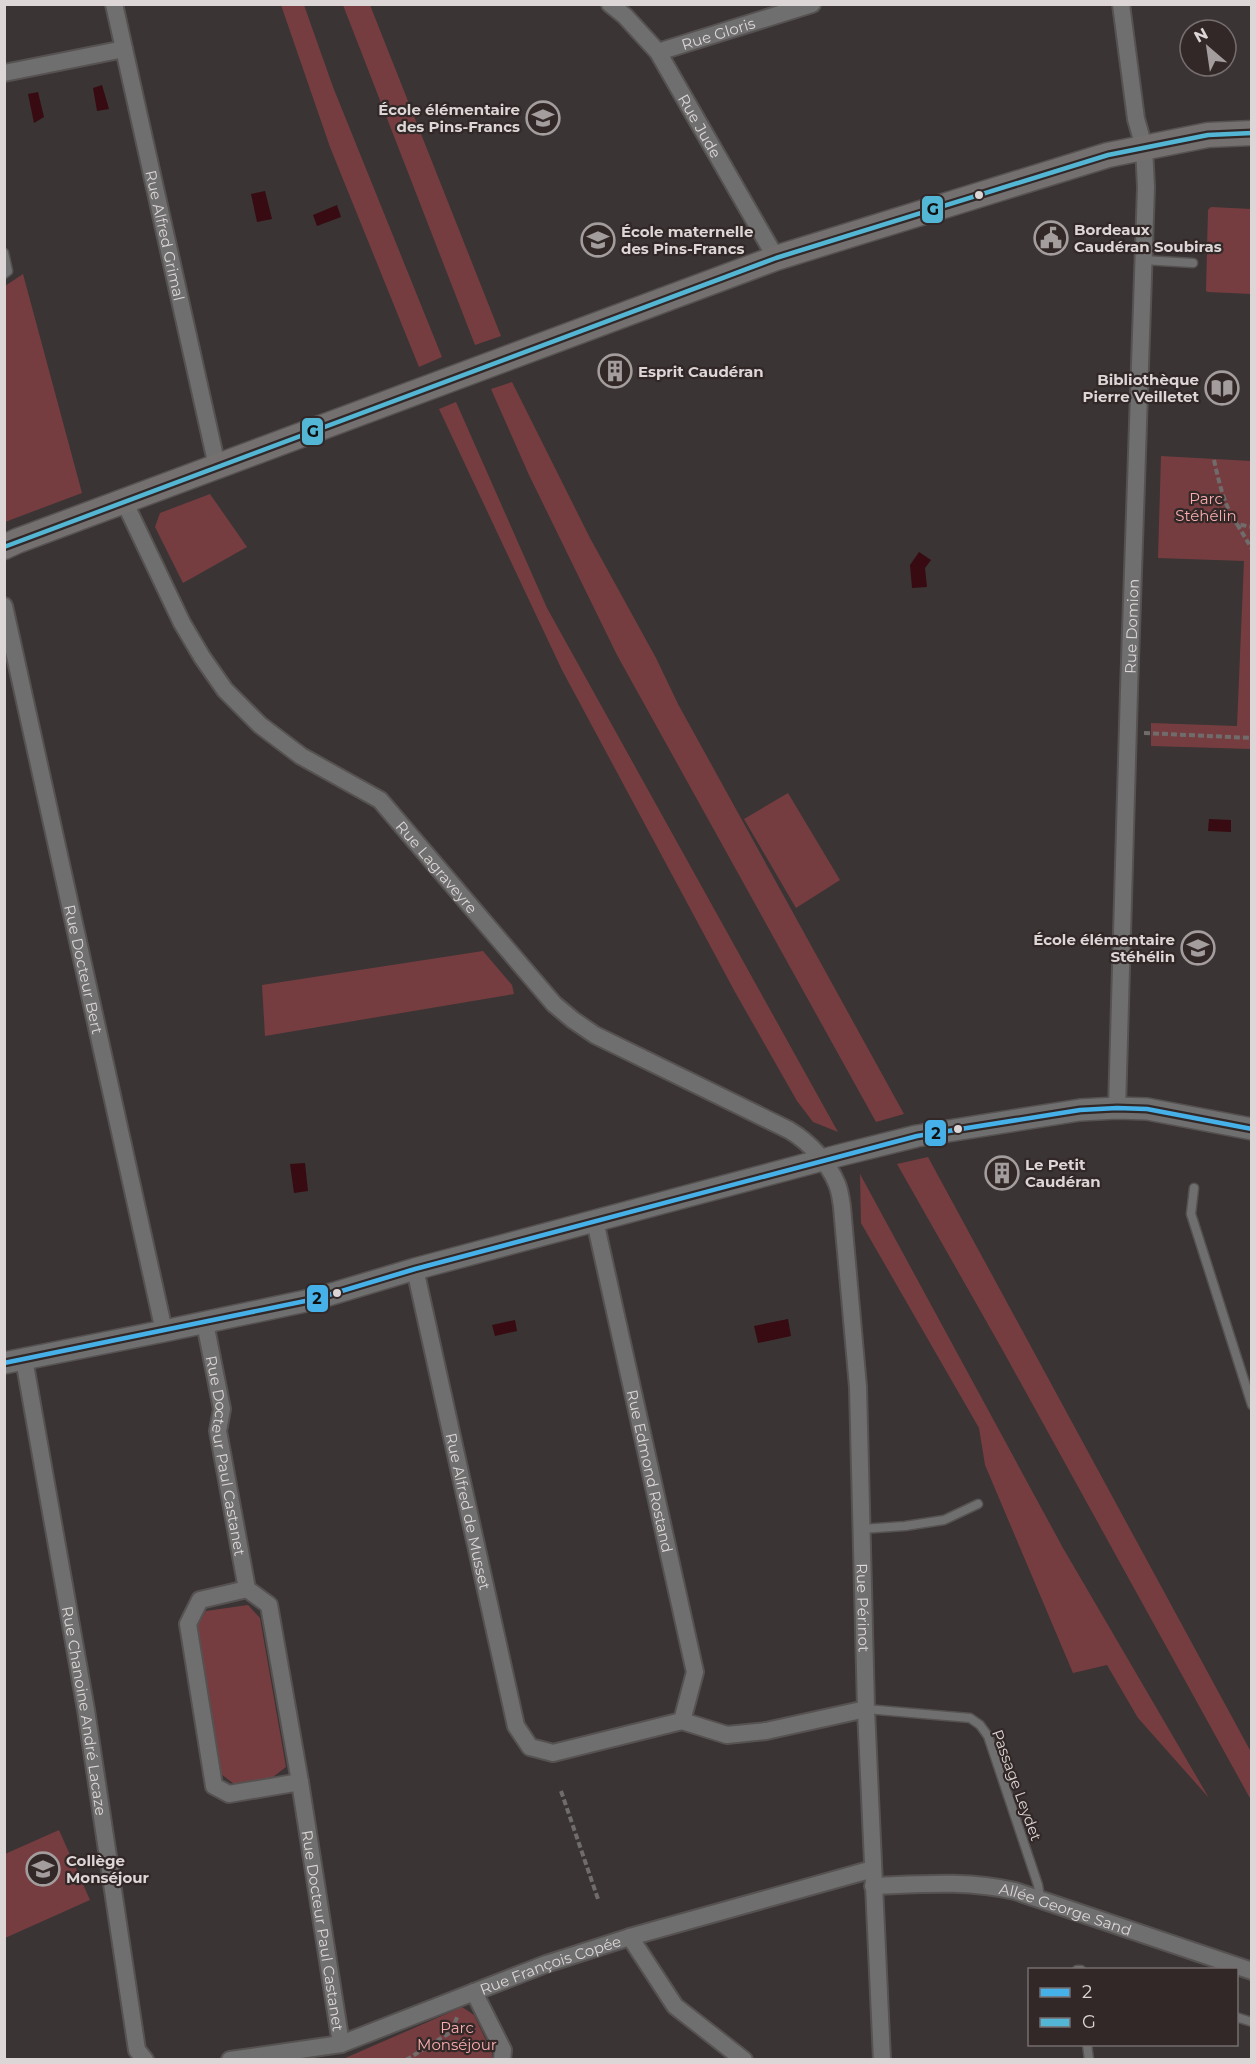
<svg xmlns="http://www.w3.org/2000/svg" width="1256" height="2064" viewBox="0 0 1256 2064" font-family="Montserrat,sans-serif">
<rect width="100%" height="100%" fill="#3a3434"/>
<g fill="#763d40">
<polygon points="281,5 304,5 333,87 442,357 419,367 330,147"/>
<polygon points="343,5 370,5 501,336 475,345"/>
<polygon points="1211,207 1251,209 1251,294 1208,292 1206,291 1208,210"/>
<polygon points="23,274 82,493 5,522 5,286"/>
<polygon points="512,382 590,538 656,658 678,704 904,1114 876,1122 617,655 529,475 491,389"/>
<polygon points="456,402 547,608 838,1132 813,1122 797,1101 735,992 562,670 439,409"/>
<polygon points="1161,456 1251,461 1251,749 1151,746 1151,723 1237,726 1244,561 1158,558"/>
<polygon points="210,494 247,547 183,583 155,527 160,513"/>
<polygon points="788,793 840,880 796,908 744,819"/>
<polygon points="483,951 512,985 514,994 265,1036 262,985"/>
<polygon points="928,1157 1251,1752 1251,1800 1002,1349 897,1164"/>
<polygon points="860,1174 1063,1548 1209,1798 1138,1718 1107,1665 1073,1673 985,1465 979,1428 861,1223"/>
<polygon points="248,1605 260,1618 286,1767 273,1777 234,1784 221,1774 195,1629 206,1611"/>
<polygon points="59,1830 90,1900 5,1938 5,1854"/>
<polygon points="462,2007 474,2015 492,2053 492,2059 343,2059"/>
</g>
<g fill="#370b11">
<polygon points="102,85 109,109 97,111 93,88"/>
<polygon points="38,92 44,117 34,123 28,94"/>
<polygon points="265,191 272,219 257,222 251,194"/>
<polygon points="337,205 341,217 317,226 313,215"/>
<polygon points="919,552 931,560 925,568 927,587 912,588 910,565"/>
<polygon points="1209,819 1231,820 1231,832 1208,831"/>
<polygon points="305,1163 308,1191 294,1193 290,1164"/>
<polygon points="788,1319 791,1336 758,1343 754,1326"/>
<polygon points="515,1320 517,1331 495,1336 492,1325"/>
</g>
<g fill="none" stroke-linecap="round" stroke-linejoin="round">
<defs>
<g id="service">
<polyline points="4,253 8,271 4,274"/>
<polyline points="1143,260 1193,263"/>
<polyline points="1194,1188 1191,1214 1252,1405"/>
<polyline points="862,1529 905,1526 944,1520 978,1504"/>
<polyline points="866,1709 970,1718 980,1725 988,1736 1038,1885 1040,1898"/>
<polyline points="1077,1970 1081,1970"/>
<polyline points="1236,2017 1252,2022"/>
<polyline points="1087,2044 1089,2060"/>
</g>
<g id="minor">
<path id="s1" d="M114 4 217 466"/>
<path id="s2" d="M610 4 625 16 658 52 776 258"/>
<path id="s3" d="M658 52 812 4"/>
<polyline points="4,73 124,49"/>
<path id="s4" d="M124 501 182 623 202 657 225 690 260 725 301 756 380 800 554 1004 573 1020 595 1035 789 1130C809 1142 828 1162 837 1184 840 1191 841 1200 842 1207L858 1387 866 1709 882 2060"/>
<path id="s5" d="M4 606 164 1331"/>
<path id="s6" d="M1117 1108 1129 690 1146 187 1144 147 1136 119 1121 4"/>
<path id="s7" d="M595 1221 695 1672 682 1721"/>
<path id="s8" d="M415 1269 516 1726 530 1747 553 1753 682 1721 727 1735 766 1731 866 1709"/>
<path id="s9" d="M205 1323 222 1409 218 1431 247 1589 269 1605 300 1782 341 2044"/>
<path id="s10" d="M24 1359 86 1710 137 2050 145 2060"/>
<polyline points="247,1589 200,1600 188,1624 214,1786 229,1794 300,1782"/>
<path id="s11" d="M873 1886C923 1884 967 1880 1015 1891L1252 1971"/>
<polyline points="630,1937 675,2006 744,2060"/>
<polyline points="474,1992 503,2050 502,2060"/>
<path id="s12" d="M230 2060 341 2044 546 1964 630 1937 873 1869"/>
</g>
<polyline id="tertiary" points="4,1363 164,1331 315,1299 415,1269 841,1155 917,1136 1080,1110 1117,1108 1147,1109 1252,1129"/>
<polyline id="secondary" points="4,547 17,541 776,258 1108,155 1208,135 1252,133"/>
</defs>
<use href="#service" stroke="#575252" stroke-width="11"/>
<use href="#minor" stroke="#575252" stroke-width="20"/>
<use href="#tertiary" stroke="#575252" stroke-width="24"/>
<use href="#secondary" stroke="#575252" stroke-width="27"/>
<g stroke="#706c6c" stroke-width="4" stroke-dasharray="6 3" stroke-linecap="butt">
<path d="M1214 460C1219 482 1224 506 1237 524L1252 527"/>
<polyline points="1237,524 1252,549"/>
<polyline points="1144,733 1252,738"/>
<polyline points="561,1791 598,1899"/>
<polyline points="406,2060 451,2032 458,2015"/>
</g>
<use href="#service" stroke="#706f6f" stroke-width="8"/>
<use href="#minor" stroke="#706f6f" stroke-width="16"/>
<use href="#tertiary" stroke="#706f6f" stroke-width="21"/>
<use href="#secondary" stroke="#747070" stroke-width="24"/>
<defs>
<polyline id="bus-1" points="4,1363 315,1299 415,1269 917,1136 1080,1110 1117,1108 1147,1109 1252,1129"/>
<polyline id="bus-2" points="4,547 776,258 1108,155 1208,135 1252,133"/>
</defs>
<use href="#bus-1" stroke="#322828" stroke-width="9"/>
<use href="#bus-2" stroke="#322828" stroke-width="9"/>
<use href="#bus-1" stroke="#46b1e8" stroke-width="4.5"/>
<use href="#bus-2" stroke="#53b6d4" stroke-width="4.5"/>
</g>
<defs>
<symbol id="school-ring" viewBox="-11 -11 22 22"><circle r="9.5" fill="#322828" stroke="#a49d9d" stroke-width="1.5"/><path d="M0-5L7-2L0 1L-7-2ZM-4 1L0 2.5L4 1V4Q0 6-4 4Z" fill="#a49d9d"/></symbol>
<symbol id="civic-ring" viewBox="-11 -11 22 22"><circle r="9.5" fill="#322828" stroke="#a49d9d" stroke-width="1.5"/><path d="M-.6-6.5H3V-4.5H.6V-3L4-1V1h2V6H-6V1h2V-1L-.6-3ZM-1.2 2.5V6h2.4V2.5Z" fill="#a49d9d"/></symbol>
<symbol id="building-ring" viewBox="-11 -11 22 22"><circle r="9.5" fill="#322828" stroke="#a49d9d" stroke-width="1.5"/><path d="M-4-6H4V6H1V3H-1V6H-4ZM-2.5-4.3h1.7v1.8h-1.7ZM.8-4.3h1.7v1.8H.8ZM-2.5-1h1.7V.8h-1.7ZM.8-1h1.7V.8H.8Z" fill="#a49d9d"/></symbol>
<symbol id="library-ring" viewBox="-11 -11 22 22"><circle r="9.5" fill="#322828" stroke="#a49d9d" stroke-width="1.5"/><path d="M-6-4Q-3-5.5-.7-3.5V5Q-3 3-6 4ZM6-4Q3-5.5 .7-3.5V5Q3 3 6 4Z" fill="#a49d9d"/></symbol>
</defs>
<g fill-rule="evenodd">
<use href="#school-ring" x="524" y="99" width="38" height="38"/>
<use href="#civic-ring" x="1032" y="219" width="38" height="38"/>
<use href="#school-ring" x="579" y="221" width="38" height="38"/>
<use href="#building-ring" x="596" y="352" width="38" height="38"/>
<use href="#library-ring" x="1203" y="369" width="38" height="38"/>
<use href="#school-ring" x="1179" y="929" width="38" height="38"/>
<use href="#building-ring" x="983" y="1154" width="38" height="38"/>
<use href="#school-ring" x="24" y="1850" width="38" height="38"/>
</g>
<g fill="#ddd6d6" stroke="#322828" stroke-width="2">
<circle cx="979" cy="195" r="5"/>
<circle cx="958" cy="1129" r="5"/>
<circle cx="337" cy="1293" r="5"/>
</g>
<g text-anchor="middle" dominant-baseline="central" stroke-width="4.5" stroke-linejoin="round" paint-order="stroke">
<g font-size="15" fill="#ddd6d6" stroke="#322828">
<text stroke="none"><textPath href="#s3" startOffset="63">Rue Gloris</textPath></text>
<text stroke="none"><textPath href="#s2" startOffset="153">Rue Jude</textPath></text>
<text stroke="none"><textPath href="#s1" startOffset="237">Rue Alfred Grimal</textPath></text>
<text stroke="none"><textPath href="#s6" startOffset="482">Rue Domion</textPath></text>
<text stroke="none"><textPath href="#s4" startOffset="494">Rue Lagraveyre</textPath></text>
<text stroke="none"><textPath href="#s5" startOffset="372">Rue Docteur Bert</textPath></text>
<text stroke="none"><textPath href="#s9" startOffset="135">Rue Docteur Paul Castanet</textPath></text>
<text stroke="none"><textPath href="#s7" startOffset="256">Rue Edmond Rostand</textPath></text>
<text stroke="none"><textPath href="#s8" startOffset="248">Rue Alfred de Musset</textPath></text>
<text stroke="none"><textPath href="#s4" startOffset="1440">Rue Périnot</textPath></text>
<text stroke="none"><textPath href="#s10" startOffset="357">Rue Chanoine André Lacaze</textPath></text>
<text transform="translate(1017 1785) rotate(70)">Passage Leydet</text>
<text stroke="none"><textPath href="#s11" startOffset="196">Allée George Sand</textPath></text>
<text stroke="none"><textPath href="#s9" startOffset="628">Rue Docteur Paul Castanet</textPath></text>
<text stroke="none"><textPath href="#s12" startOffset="336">Rue François Copée</textPath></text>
</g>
<g font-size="15" font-weight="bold" fill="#ddd6d6" stroke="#322828" text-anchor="start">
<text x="520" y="109" text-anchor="end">École élémentaire<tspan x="520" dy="17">des Pins-Francs</tspan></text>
<text x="1074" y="229">Bordeaux<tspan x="1074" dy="17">Caudéran Soubiras</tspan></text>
<text x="621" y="231">École maternelle<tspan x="621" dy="17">des Pins-Francs</tspan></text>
<text x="638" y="371">Esprit Caudéran</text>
<text x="1199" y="379" text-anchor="end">Bibliothèque<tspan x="1199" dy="17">Pierre Veilletet</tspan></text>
<text x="1175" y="939" text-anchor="end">École élémentaire<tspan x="1175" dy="17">Stéhélin</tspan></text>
<text x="1025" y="1164">Le Petit<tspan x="1025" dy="17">Caudéran</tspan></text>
<text x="66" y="1860">Collège<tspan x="66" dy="17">Monséjour</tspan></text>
</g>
<g font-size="15" fill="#fbacad" stroke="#322828">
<text x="1206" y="498">Parc<tspan x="1206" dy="17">Stéhélin</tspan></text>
<text x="457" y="2027">Parc<tspan x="457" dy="17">Monséjour</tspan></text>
</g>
</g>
<g stroke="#322828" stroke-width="2">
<rect x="921" y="195" width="23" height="29" rx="6" fill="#53b6d4"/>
<rect x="301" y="417" width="23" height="29" rx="6" fill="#53b6d4"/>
<rect x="924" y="1119" width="23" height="28" rx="6" fill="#46b1e8"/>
<rect x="306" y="1284" width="23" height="29" rx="6" fill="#46b1e8"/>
</g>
<g font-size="16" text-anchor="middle" font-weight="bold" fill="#111">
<text x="933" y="215">G</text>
<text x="313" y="437">G</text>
<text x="936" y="1139">2</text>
<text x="317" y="1304">2</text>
</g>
<rect width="1256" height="2064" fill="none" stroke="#ddd6d6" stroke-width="12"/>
<rect x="1028" y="1968" width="210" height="78" fill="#322828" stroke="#766e6e" stroke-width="1.5"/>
<rect x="1040" y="1988" width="30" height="9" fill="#46b1e8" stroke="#766e6e" stroke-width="1.5"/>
<text x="1082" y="1998" font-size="18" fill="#ddd6d6">2</text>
<rect x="1040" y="2018" width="30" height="9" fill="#53b6d4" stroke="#766e6e" stroke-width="1.5"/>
<text x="1082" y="2028" font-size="18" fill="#ddd6d6">G</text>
<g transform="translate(1208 48) rotate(331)"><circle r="28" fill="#322828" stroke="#766e6e" stroke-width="1.5"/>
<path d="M0-4.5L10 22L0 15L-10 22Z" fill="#a49d9d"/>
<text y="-9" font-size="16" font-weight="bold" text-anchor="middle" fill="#ddd6d6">N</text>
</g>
</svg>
